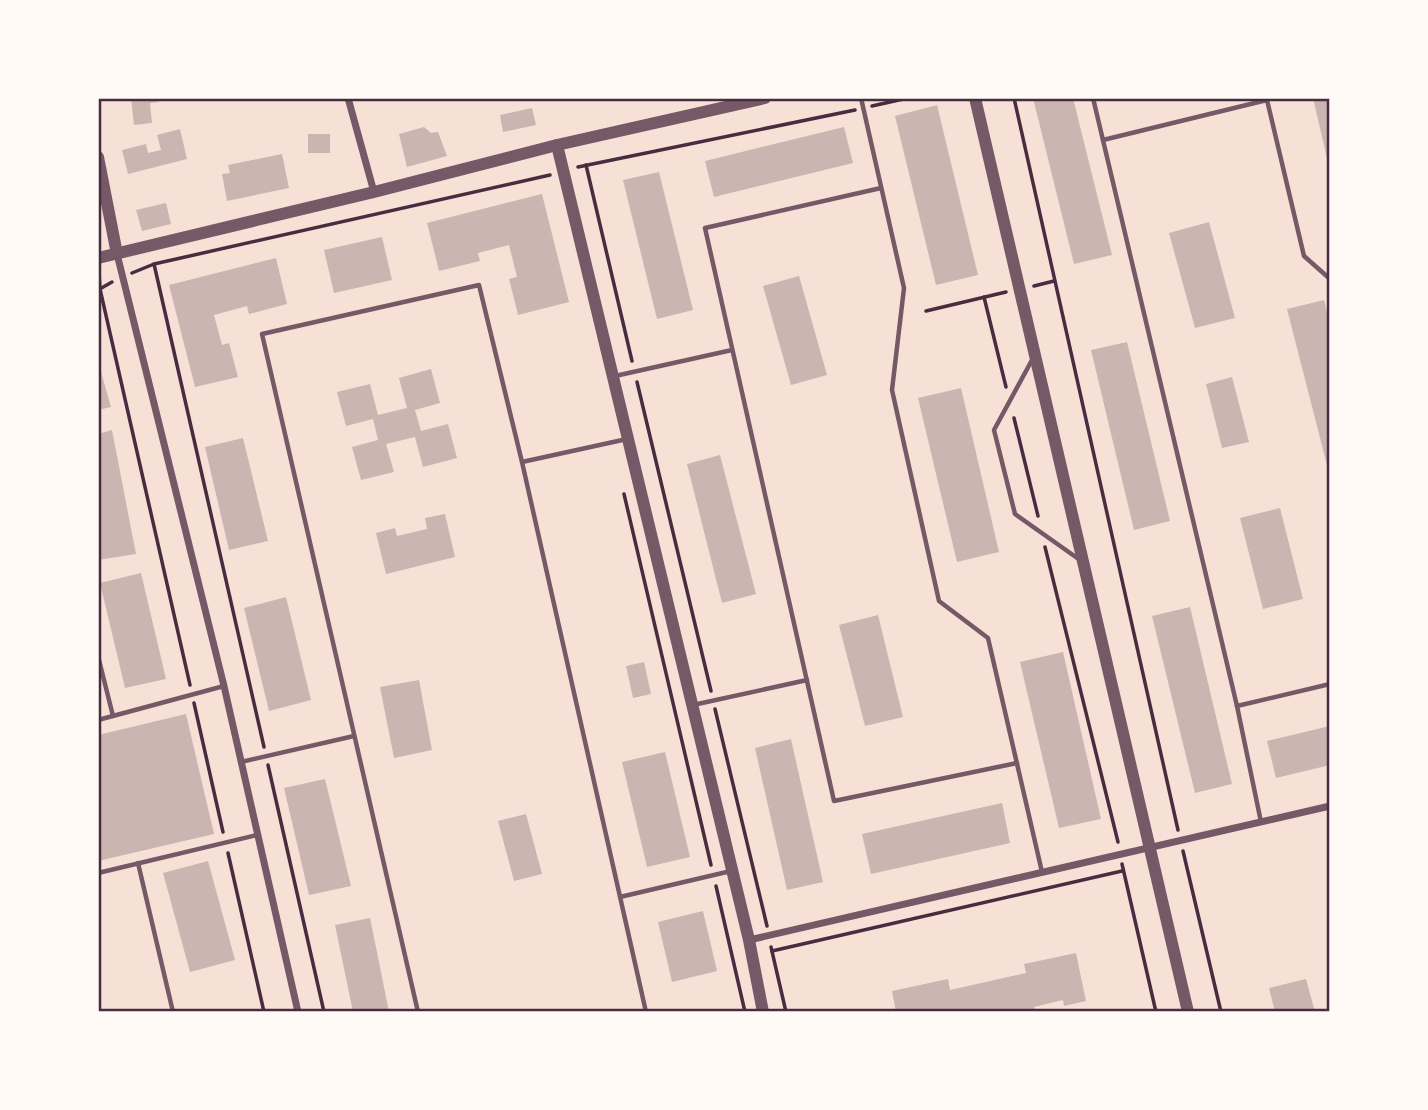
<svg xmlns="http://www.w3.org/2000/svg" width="1428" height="1110" viewBox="0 0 1428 1110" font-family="Literata,serif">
<rect width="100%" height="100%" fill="#f7e1d7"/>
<g fill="#ccb4b1">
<polygon points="131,98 159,98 159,102 150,103 152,123 134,125"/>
<polygon points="1033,98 1073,98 1112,255 1074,264"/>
<polygon points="1313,98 1330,98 1330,167 1329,167"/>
<polygon points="937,105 978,275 936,285 895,116"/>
<polygon points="532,108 536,125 503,132 500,115"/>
<polygon points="424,127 431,133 438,132 447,156 407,167 399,134"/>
<polygon points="844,127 853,163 714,197 705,161"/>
<polygon points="180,129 187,159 128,174 122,150 146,144 148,153 161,150 157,135"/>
<rect x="308" y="134" width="22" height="19"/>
<polygon points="282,154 289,188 227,201 222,174 230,173 228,165"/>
<polygon points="659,172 693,310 657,319 623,180"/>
<polygon points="542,194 569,302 518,315 509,279 517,277 509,245 478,253 480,261 439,271 427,223"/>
<polygon points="166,203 171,224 142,231 136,210"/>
<polygon points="1209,222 1235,318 1195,328 1169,233"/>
<polygon points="382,237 392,280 334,293 324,250"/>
<polygon points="276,258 287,304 249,314 247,306 214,315 222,345 229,343 238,377 195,387 169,285"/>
<polygon points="799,276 827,375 791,385 763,286"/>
<polygon points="1324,300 1330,325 1329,473 1287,309"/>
<polygon points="1127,342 1170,521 1134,530 1091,350"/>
<polygon points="98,361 111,407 98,410"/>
<polygon points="431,369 440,403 415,410 421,431 448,424 457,458 423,467 415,437 386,444 394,472 361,480 352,447 378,440 373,419 346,426 337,392 370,384 378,415 407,408 399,378"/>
<polygon points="1232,377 1249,442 1222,448 1206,384"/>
<polygon points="961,388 999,552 957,562 918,398"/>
<polygon points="112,430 136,554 98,560 98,434"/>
<polygon points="243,438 268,541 229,550 205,447"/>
<polygon points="720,455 756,594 722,603 687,464"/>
<polygon points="1280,508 1303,599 1263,609 1240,518"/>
<polygon points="445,514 455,557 386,574 376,533 395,528 397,536 427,529 425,518"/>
<polygon points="141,573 166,679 125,688 100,583"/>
<polygon points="286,597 311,700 269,711 244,608"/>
<polygon points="1190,607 1232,784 1195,793 1152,616"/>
<polygon points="878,615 903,717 865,726 839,625"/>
<polygon points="1063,652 1101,819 1059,828 1020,662"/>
<polygon points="644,662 651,694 633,698 626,666"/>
<polygon points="419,680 432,750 394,758 380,687"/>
<polygon points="186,714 214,834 98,861 98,735"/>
<polygon points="1330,726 1330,765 1276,778 1267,741"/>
<polygon points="791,739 823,882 787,890 755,748"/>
<polygon points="665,752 690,857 647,867 622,762"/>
<polygon points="325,779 351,886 309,895 284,788"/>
<polygon points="1002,803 1010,843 871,874 862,834"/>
<polygon points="526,814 542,874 514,881 498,821"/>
<polygon points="208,861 235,960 190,972 163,873"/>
<polygon points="703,911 717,971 672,982 658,922"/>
<polygon points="370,918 378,957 389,1012 353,1012 335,925"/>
<polygon points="1076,953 1086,1001 1064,1006 1063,1000 1034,1007 1035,1012 896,1012 892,991 948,979 950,990 1026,973 1024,964"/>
<polygon points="1306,979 1315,1012 1275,1012 1269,988"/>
</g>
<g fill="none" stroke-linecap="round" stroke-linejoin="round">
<g stroke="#4a2c40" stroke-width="3.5">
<polyline points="1014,98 1178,830"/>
<polyline points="872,106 908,98"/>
<polyline points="586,165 632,361"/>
<polyline points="578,167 855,110"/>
<polyline points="154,264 264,747"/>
<polyline points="99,272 100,289 190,685"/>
<polyline points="132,273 154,264 550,175"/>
<polyline points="1034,286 1054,281"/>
<polyline points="98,290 112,282"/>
<polyline points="984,297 1006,387"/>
<polyline points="926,311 1006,292"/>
<polyline points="637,382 711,691"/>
<polyline points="1014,418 1038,516"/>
<polyline points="624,494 711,865"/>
<polyline points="1045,547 1118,842"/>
<polyline points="194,703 223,832"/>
<polyline points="715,709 767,926"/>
<polyline points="268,765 324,1012"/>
<polyline points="1183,851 1221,1012"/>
<polyline points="228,853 264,1012"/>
<polyline points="1122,864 1156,1012"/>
<polyline points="716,886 745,1012"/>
<polyline points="771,947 786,1012"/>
<polyline points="772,951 1122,871"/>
</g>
<g stroke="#755966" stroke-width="4.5">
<polyline points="861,98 904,288 892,390 939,601 988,638 1042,872"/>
<polyline points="1093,98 1237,706 1261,822"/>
<polyline points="1103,140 1267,100 1304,256 1330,279"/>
<polyline points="881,188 705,228 834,801 1017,763"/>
<polyline points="1032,360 994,430 1015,514 1080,560"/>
<polyline points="615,376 732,350"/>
<polyline points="522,462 627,439"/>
<polyline points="98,656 113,716"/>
<polyline points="693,705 807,680"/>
<polyline points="1237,706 1330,684"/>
<polyline points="98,720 224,686"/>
<polyline points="241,762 354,736"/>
<polyline points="138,863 173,1012"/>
<polyline points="98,873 257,835"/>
<polyline points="620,897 731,871"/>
<polyline points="418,1012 262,334 479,285 522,462 646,1012"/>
</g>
<g stroke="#755966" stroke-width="7">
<polyline points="348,98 374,192"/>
<polyline points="117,254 224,686 298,1012"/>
<polyline points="749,940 1330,806"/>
</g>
<g stroke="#755966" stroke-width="12">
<polyline points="975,98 1188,1012"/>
<polyline points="557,145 749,940 763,1012"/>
<polyline points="98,157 117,254"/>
<polyline points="98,258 374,192 557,145 765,98"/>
</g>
</g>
<rect width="1428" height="1110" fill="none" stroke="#fffaf5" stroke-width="200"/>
<rect x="100" y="100" width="1228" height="910" fill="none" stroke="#4a2c40" stroke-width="2.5"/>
</svg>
